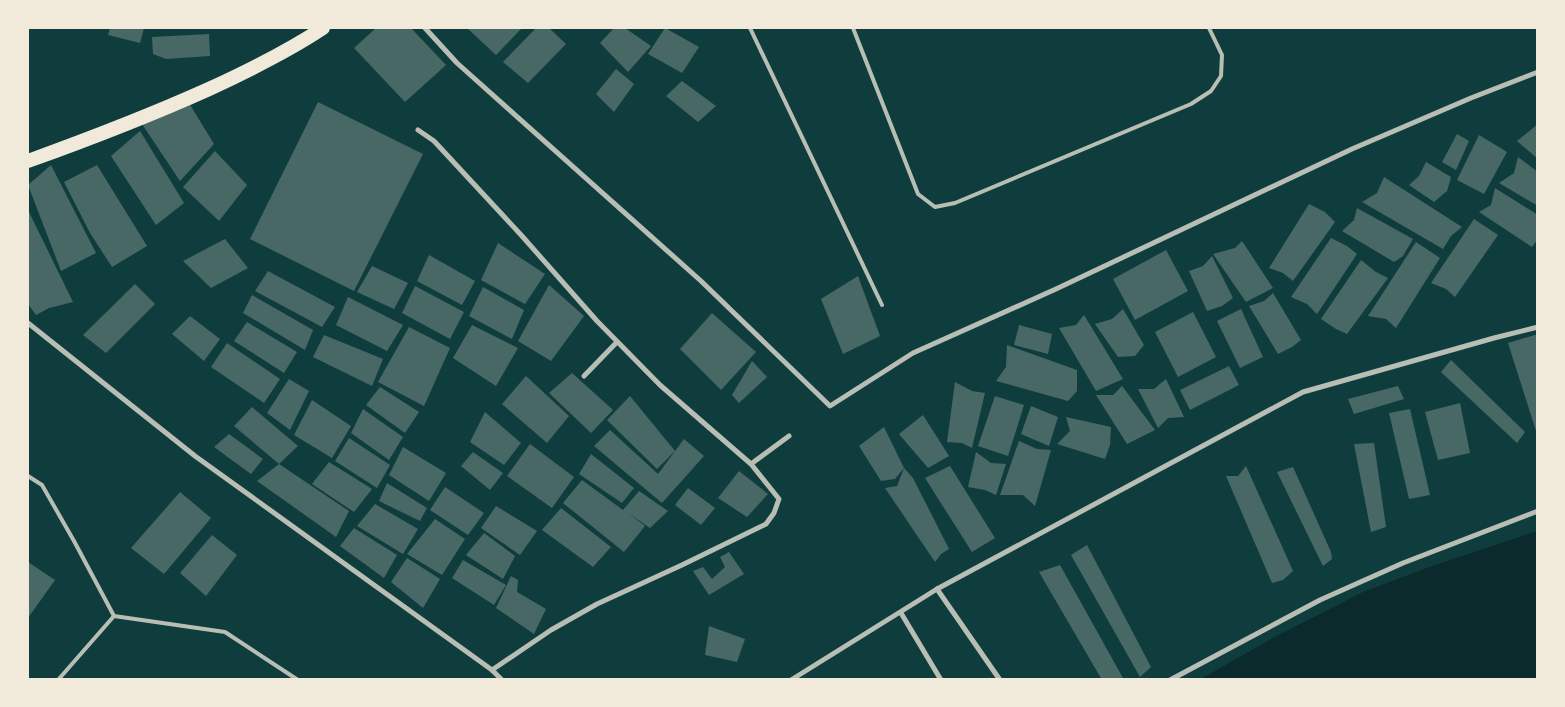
<svg xmlns="http://www.w3.org/2000/svg" width="1565" height="707" viewBox="0 0 1565 707" font-family="Ubuntu,sans-serif">
<rect width="100%" height="100%" fill="#0f3d3e"/>
<polygon fill="#0a2a2b" points="1537,531 1537,679 1201,679 1271,639 1363,592 1435,565"/>
<g fill="#486865">
<polygon points="110,28 144,28 140,43 108,35"/>
<polygon points="376,28 411,28 446,65 405,102 354,48"/>
<polygon points="467,28 522,28 496,55"/>
<polygon points="536,28 549,28 566,44 528,83 503,62"/>
<polygon points="614,28 625,28 651,46 628,72 600,43"/>
<polygon points="665,28 699,47 682,73 648,54"/>
<polygon points="209,34 210,56 166,59 153,54 152,37"/>
<polygon points="616,69 634,84 614,112 596,94"/>
<polygon points="682,81 716,106 698,122 666,96"/>
<polygon points="318,102 423,154 354,291 250,239"/>
<polygon points="189,103 214,144 180,181 142,124"/>
<polygon points="1538,124 1538,159 1517,141"/>
<polygon points="140,131 184,203 156,225 111,156"/>
<polygon points="1457,134 1469,141 1456,170 1442,162"/>
<polygon points="1479,135 1507,152 1484,194 1457,180"/>
<polygon points="215,151 247,185 219,221 183,187"/>
<polygon points="1518,157 1538,172 1538,206 1499,183 1514,173"/>
<polygon points="1426,162 1451,177 1447,191 1434,202 1409,185 1419,176"/>
<polygon points="51,165 96,253 61,271 28,185"/>
<polygon points="97,165 147,246 112,267 90,233 64,182"/>
<polygon points="1384,177 1462,227 1451,236 1443,249 1362,202 1377,193"/>
<polygon points="1495,188 1538,215 1538,239 1532,247 1479,212 1491,205"/>
<polygon points="1309,204 1325,212 1335,222 1293,281 1283,273 1269,268"/>
<polygon points="1357,208 1413,239 1403,256 1394,262 1342,231 1354,220"/>
<polygon points="28,210 73,302 49,308 36,315 28,304"/>
<polygon points="1474,219 1498,235 1455,297 1446,289 1431,283"/>
<polygon points="1331,238 1347,246 1357,254 1317,314 1307,304 1291,297"/>
<polygon points="225,239 248,268 211,288 183,261"/>
<polygon points="1242,241 1273,288 1246,302 1213,254 1235,248"/>
<polygon points="1416,242 1440,258 1396,328 1386,319 1368,316"/>
<polygon points="498,243 545,274 525,304 481,280"/>
<polygon points="1166,250 1188,291 1135,320 1113,279"/>
<polygon points="429,255 475,281 462,305 417,281"/>
<polygon points="1212,256 1233,298 1222,306 1207,311 1189,271 1203,266"/>
<polygon points="1361,260 1376,272 1388,278 1347,334 1336,329 1321,319"/>
<polygon points="372,266 408,283 394,309 357,292"/>
<polygon points="268,271 335,307 322,327 255,291"/>
<polygon points="858,276 880,336 843,354 821,299"/>
<polygon points="135,284 155,304 106,353 83,335"/>
<polygon points="549,285 584,316 551,361 518,341"/>
<polygon points="415,286 464,312 450,339 402,313"/>
<polygon points="483,287 524,310 512,339 469,316"/>
<polygon points="1273,293 1301,340 1292,347 1278,354 1249,306 1264,301"/>
<polygon points="252,295 313,330 305,350 243,313"/>
<polygon points="348,297 403,325 387,351 336,325"/>
<polygon points="1123,309 1144,345 1135,356 1118,357 1095,324 1112,319"/>
<polygon points="1241,309 1263,357 1240,368 1217,321"/>
<polygon points="1193,312 1216,357 1178,377 1155,332"/>
<polygon points="712,313 756,352 721,390 680,349"/>
<polygon points="1084,315 1123,379 1096,391 1059,328 1076,325"/>
<polygon points="190,316 220,339 204,361 172,334"/>
<polygon points="247,322 297,352 284,373 234,341"/>
<polygon points="472,325 518,348 496,386 453,358"/>
<polygon points="1019,325 1052,334 1048,354 1014,345"/>
<polygon points="409,327 450,348 424,406 378,382"/>
<polygon points="1538,334 1538,434 1537,434 1508,343"/>
<polygon points="324,335 383,359 372,386 313,357"/>
<polygon points="227,343 280,379 264,403 211,367"/>
<polygon points="1007,345 1077,370 1077,391 1068,401 996,381 1006,367"/>
<polygon points="1451,360 1525,432 1517,443 1441,372"/>
<polygon points="752,361 767,377 739,403 732,395"/>
<polygon points="1229,366 1239,385 1190,410 1180,390"/>
<polygon points="572,373 613,410 591,433 549,393"/>
<polygon points="526,376 569,416 547,443 502,404"/>
<polygon points="289,379 309,391 290,430 267,413"/>
<polygon points="1166,379 1184,417 1168,418 1158,428 1138,389 1154,389"/>
<polygon points="955,382 972,391 985,393 972,448 962,443 947,442"/>
<polygon points="1122,386 1155,430 1127,444 1096,395 1113,395"/>
<polygon points="1398,386 1404,399 1354,414 1348,399"/>
<polygon points="380,387 419,412 405,433 366,405"/>
<polygon points="630,396 675,451 657,469 607,420"/>
<polygon points="995,396 1024,405 1008,456 978,446"/>
<polygon points="312,400 351,426 332,458 294,435"/>
<polygon points="1460,403 1470,453 1438,460 1425,412"/>
<polygon points="1031,406 1058,417 1049,446 1021,434"/>
<polygon points="252,407 298,446 279,464 234,426"/>
<polygon points="363,409 403,437 389,460 351,433"/>
<polygon points="1410,409 1430,495 1409,499 1389,413"/>
<polygon points="485,412 521,443 504,465 470,442"/>
<polygon points="923,415 949,456 928,468 899,434"/>
<polygon points="1066,417 1111,427 1110,445 1105,459 1057,444 1070,431"/>
<polygon points="884,427 904,468 895,479 881,481 859,446"/>
<polygon points="610,430 658,474 684,439 704,456 662,503 594,446"/>
<polygon points="229,434 263,459 251,474 214,447"/>
<polygon points="349,438 390,465 377,488 335,461"/>
<polygon points="1019,441 1037,449 1051,450 1035,506 1023,495 1000,495"/>
<polygon points="1374,443 1386,527 1371,532 1354,444"/>
<polygon points="530,444 574,477 552,508 507,476"/>
<polygon points="403,447 446,473 429,501 389,475"/>
<polygon points="473,452 503,473 490,490 461,466"/>
<polygon points="976,452 991,463 1006,464 996,495 985,490 968,487"/>
<polygon points="591,454 634,488 622,503 579,474"/>
<polygon points="329,462 372,489 354,512 312,484"/>
<polygon points="279,464 349,511 336,537 257,481"/>
<polygon points="950,466 995,538 972,552 925,478"/>
<polygon points="1246,466 1293,571 1283,580 1272,583 1226,476 1238,476"/>
<polygon points="1293,467 1331,552 1332,559 1323,566 1277,472"/>
<polygon points="904,468 913,478 949,549 941,554 935,562 885,488 897,486"/>
<polygon points="739,471 768,494 747,517 718,498"/>
<polygon points="582,480 623,510 639,491 668,511 650,528 628,513 645,526 624,552 563,503"/>
<polygon points="387,483 427,508 420,521 379,501"/>
<polygon points="445,487 484,513 468,535 430,510"/>
<polygon points="688,488 715,508 701,525 675,505"/>
<polygon points="180,492 211,518 164,574 131,548"/>
<polygon points="375,504 418,529 403,554 357,526"/>
<polygon points="496,506 537,531 520,555 481,528"/>
<polygon points="561,508 611,547 593,567 542,530"/>
<polygon points="435,519 465,539 442,575 407,554"/>
<polygon points="354,528 397,555 384,578 340,546"/>
<polygon points="484,533 515,556 503,579 466,555"/>
<polygon points="212,535 237,555 206,596 180,573"/>
<polygon points="1087,545 1151,667 1140,677 1071,555"/>
<polygon points="729,552 744,574 709,595 693,571 703,567 712,579 725,567 720,557"/>
<polygon points="407,558 440,579 423,608 391,582"/>
<polygon points="463,560 506,585 494,605 452,578"/>
<polygon points="28,562 55,580 28,618"/>
<polygon points="1060,565 1123,678 1120,680 1102,680 1039,572"/>
<polygon points="511,576 518,580 517,592 546,609 534,634 496,608"/>
<polygon points="709,626 745,639 737,662 705,655"/>
</g>
<g fill="none" stroke-linecap="round" stroke-linejoin="round">
<g stroke="#b8beb3" stroke-width="4">
<polyline points="750,28 882,305"/>
<polyline points="853,28 918,194 935,207 955,203 1191,104 1211,91 1221,76 1222,55 1209,28"/>
<polyline points="28,476 42,485 74,541 114,616 225,632 298,680"/>
<polyline points="58,680 114,616"/>
</g>
<g stroke="#b8beb3" stroke-width="5">
<polyline points="425,28 457,63 701,281 830,406 913,353 1056,289 1352,149 1471,98 1538,72"/>
<polyline points="418,130 434,141 522,236 597,321 660,385 751,464 779,499 774,513 766,524 682,565 597,604 551,630 492,670"/>
<polyline points="28,323 195,456 492,670 502,680"/>
<polyline points="584,376 617,342"/>
<polyline points="751,464 789,436"/>
<polyline points="937,589 1000,680"/>
<polyline points="901,613 941,680"/>
<polyline points="791,680 937,589 1303,392 1494,338 1538,327"/>
<polyline points="1170,680 1320,600 1403,563 1538,511"/>
</g>
<path stroke="#f1e9da" stroke-width="14" d="M28 161C89 139 149 116 209 89 248 71 287 52 323 28"/>
</g>
<rect width="1565" height="707" fill="none" stroke="#f1e9da" stroke-width="58"/>
</svg>
